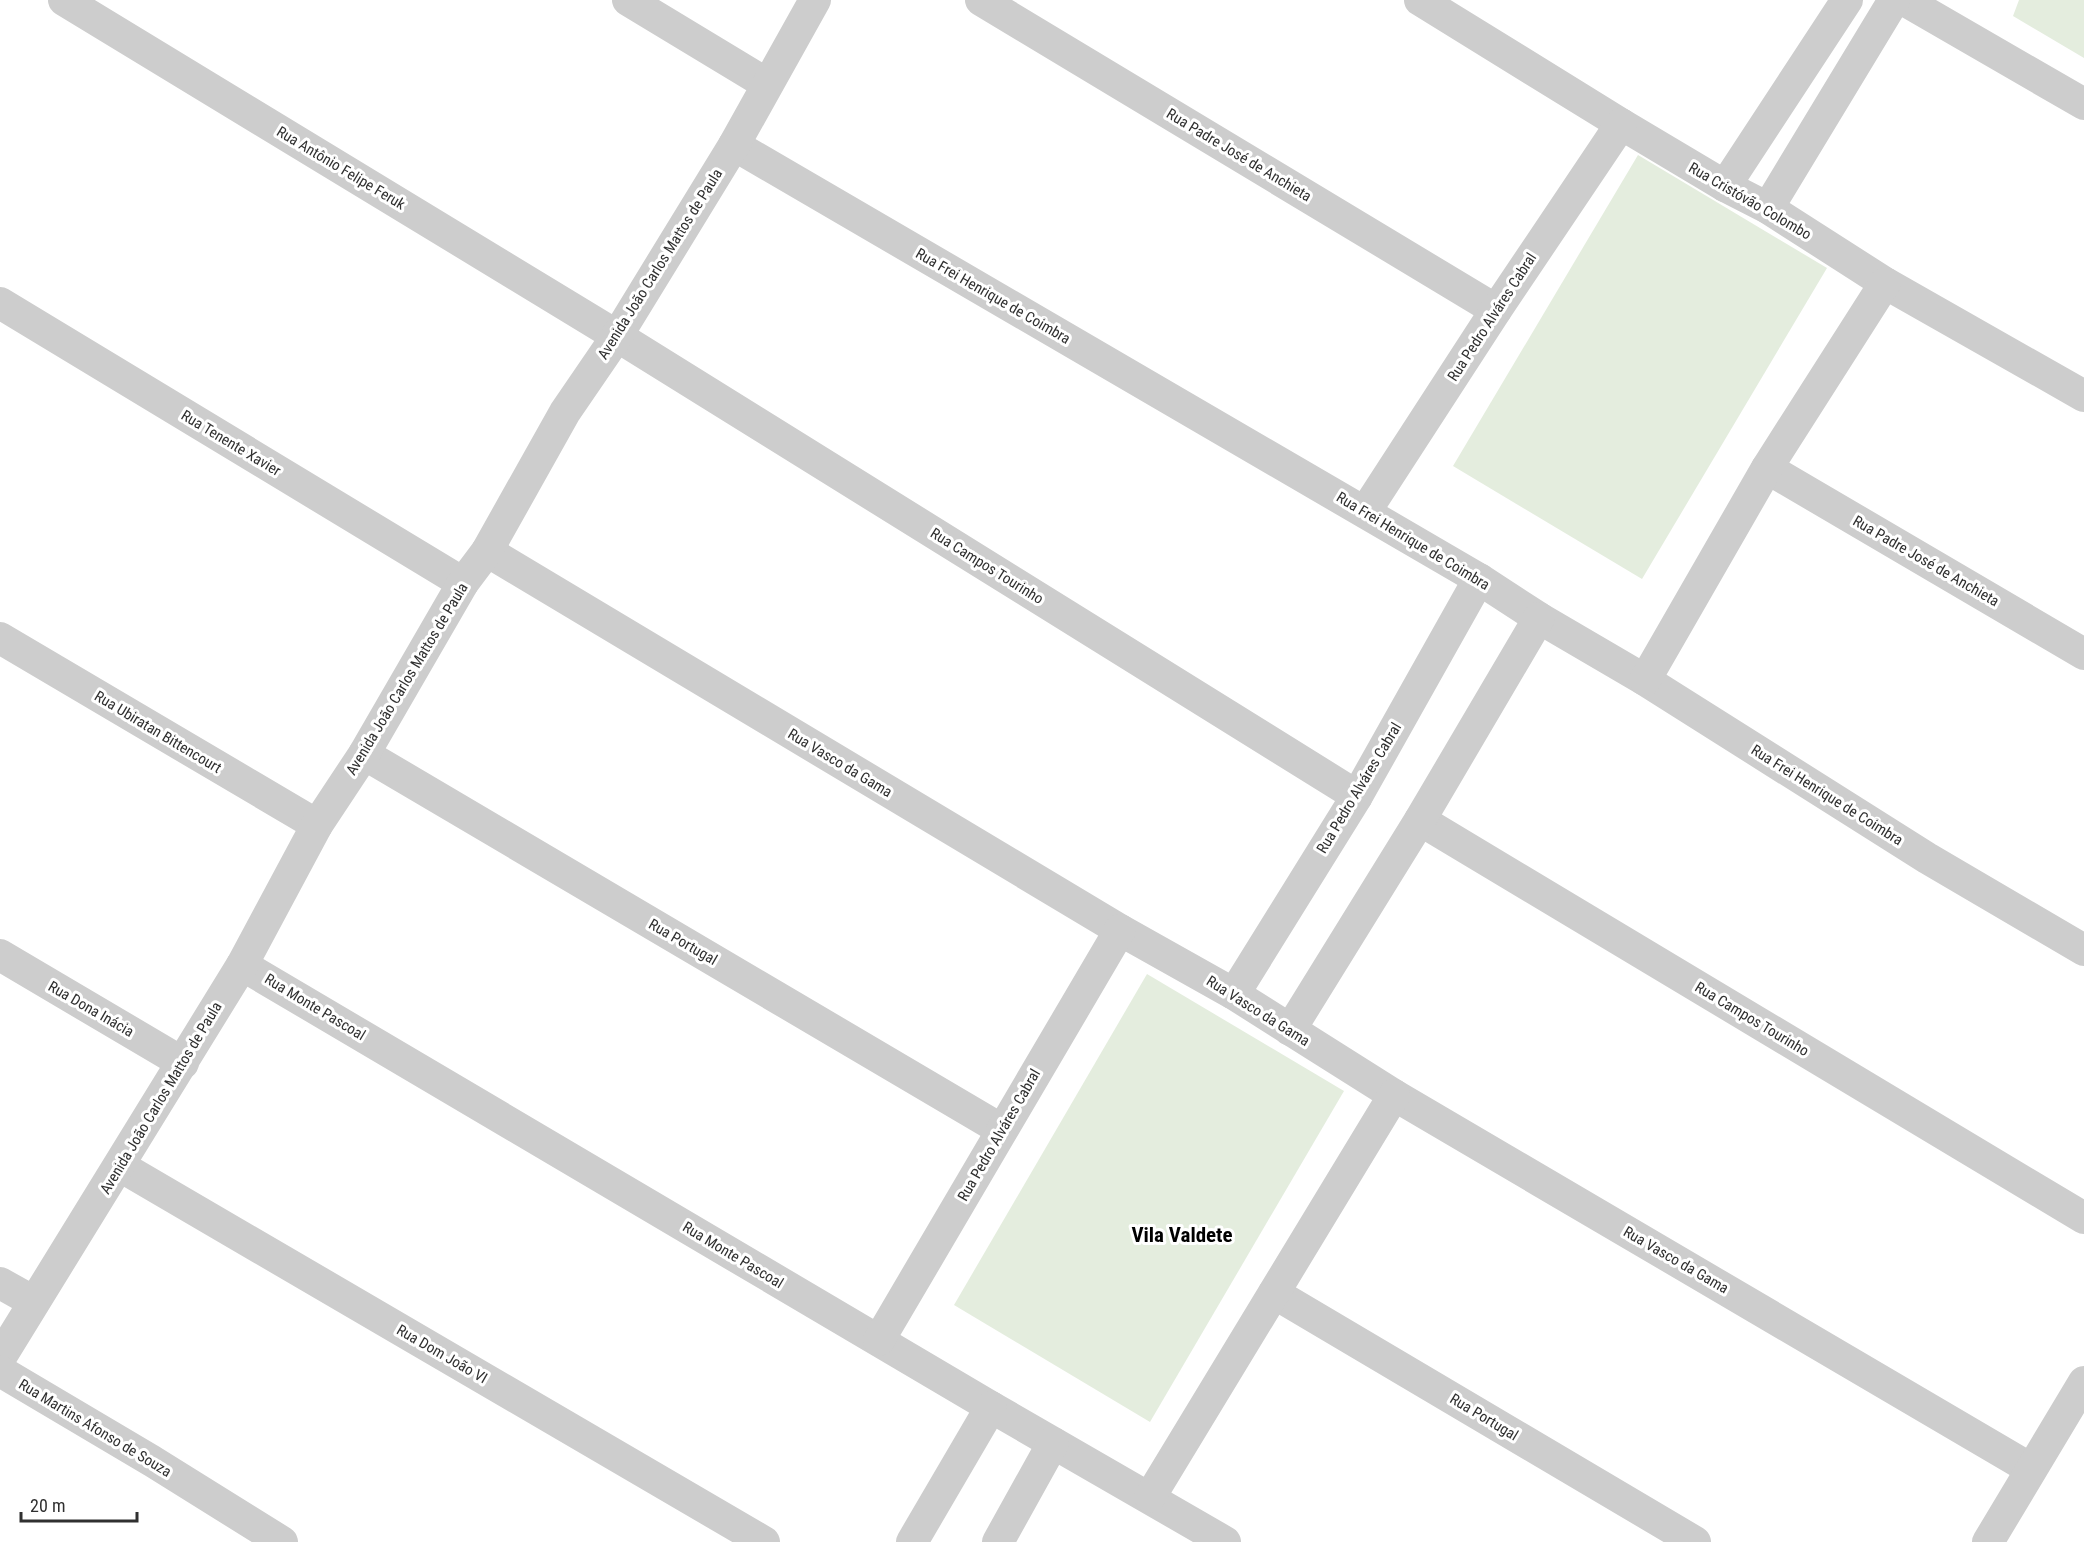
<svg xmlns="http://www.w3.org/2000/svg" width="2084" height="1542" viewBox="0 0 2084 1542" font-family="'Roboto Condensed',sans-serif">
<rect width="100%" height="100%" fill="#fff"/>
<g fill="#e4edde">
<polygon points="2019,0 2084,0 2084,58 2013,16"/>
<polygon points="1638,155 1827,268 1642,579 1453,466"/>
<polygon points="1147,974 1344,1091 1150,1422 954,1305"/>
</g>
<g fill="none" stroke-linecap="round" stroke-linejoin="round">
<g stroke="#cdcdcd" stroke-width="32">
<polyline points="64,0 617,336 1357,796"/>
<polyline points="628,0 767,84"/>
<polyline points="981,0 1496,310"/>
<polyline points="1420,0 1621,124 1725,186 1768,208 1885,283 2084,396"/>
<polyline points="1904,0 2084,104"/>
<polyline points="734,145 1479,579 1539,618 1645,680 1927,858 2084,950"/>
<polyline points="1725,186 1847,0"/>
<polyline points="1768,208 1894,0"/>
<polyline points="0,303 463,583"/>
<polyline points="1767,468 2084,654"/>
<polyline points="1365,512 1496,310 1621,124"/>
<polyline points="487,551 1120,930 1234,994 1394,1095 2031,1469"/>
<polyline points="0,638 317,825"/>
<polyline points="1645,680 1767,468 1885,283"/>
<polyline points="364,754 1002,1130"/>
<polyline points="1420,820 2084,1218"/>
<polyline points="0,955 183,1063"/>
<polyline points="242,965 991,1407 1225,1542"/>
<polyline points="1234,994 1357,796 1479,579"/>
<polyline points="1290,1030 1420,820 1539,618"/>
<polyline points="120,1166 764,1542"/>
<polyline points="0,1283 34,1302"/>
<polyline points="1274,1293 1695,1542"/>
<polyline points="879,1340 1120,930"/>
<polyline points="0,1358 242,965 317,825 364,754 463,583 487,551 565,412 617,336 734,145 815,0"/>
<polyline points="0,1371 152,1461 282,1542"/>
<polyline points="1150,1497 1394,1095"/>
<polyline points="912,1542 991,1407"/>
<polyline points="998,1542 1053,1443"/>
<polyline points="1988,1542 2084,1382"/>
</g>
</g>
<g text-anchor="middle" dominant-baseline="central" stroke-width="6" stroke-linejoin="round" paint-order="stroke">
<g font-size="15" fill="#303030" stroke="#fff">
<text transform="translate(1239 155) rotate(31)">Rua Padre José de Anchieta</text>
<text transform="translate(341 168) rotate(31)">Rua Antônio Felipe Feruk</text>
<text transform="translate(1750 201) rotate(30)">Rua Cristóvão Colombo</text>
<text transform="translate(660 264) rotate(-58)">Avenida João Carlos Mattos de Paula</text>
<text transform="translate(993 296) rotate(30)">Rua Frei Henrique de Coimbra</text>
<text transform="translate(1492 317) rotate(-57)">Rua Pedro Alváres Cabral</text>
<text transform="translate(231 443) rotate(31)">Rua Tenente Xavier</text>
<text transform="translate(1413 541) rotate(31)">Rua Frei Henrique de Coimbra</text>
<text transform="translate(1926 561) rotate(30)">Rua Padre José de Anchieta</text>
<text transform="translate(987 566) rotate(32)">Rua Campos Tourinho</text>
<text transform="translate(407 679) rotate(-59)">Avenida João Carlos Mattos de Paula</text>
<text transform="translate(158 732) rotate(31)">Rua Ubiratan Bittencourt</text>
<text transform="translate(840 763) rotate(31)">Rua Vasco da Gama</text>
<text transform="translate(1359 788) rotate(-59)">Rua Pedro Alváres Cabral</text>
<text transform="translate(1827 795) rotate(32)">Rua Frei Henrique de Coimbra</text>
<text transform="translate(683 942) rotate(30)">Rua Portugal</text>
<text transform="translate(315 1007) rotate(31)">Rua Monte Pascoal</text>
<text transform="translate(91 1009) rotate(30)">Rua Dona Inácia</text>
<text transform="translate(1258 1011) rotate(32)">Rua Vasco da Gama</text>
<text transform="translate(1752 1019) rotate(31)">Rua Campos Tourinho</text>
<text transform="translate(161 1098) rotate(-59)">Avenida João Carlos Mattos de Paula</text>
<text transform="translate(999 1135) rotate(-60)">Rua Pedro Alváres Cabral</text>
<text transform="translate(733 1255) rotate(31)">Rua Monte Pascoal</text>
<text transform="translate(1676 1260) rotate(30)">Rua Vasco da Gama</text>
<text transform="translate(442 1354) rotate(30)">Rua Dom João VI</text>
<text transform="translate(1484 1417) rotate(31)">Rua Portugal</text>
<text transform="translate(95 1428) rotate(31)">Rua Martins Afonso de Souza</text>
</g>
<g font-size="21" font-weight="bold" fill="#000" stroke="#fff">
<text x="1182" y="1235">Vila Valdete</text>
</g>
</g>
<path d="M21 1512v9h116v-9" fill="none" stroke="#303030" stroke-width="3"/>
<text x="30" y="1512" font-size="18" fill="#303030" stroke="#ffffff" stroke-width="4.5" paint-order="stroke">20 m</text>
</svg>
